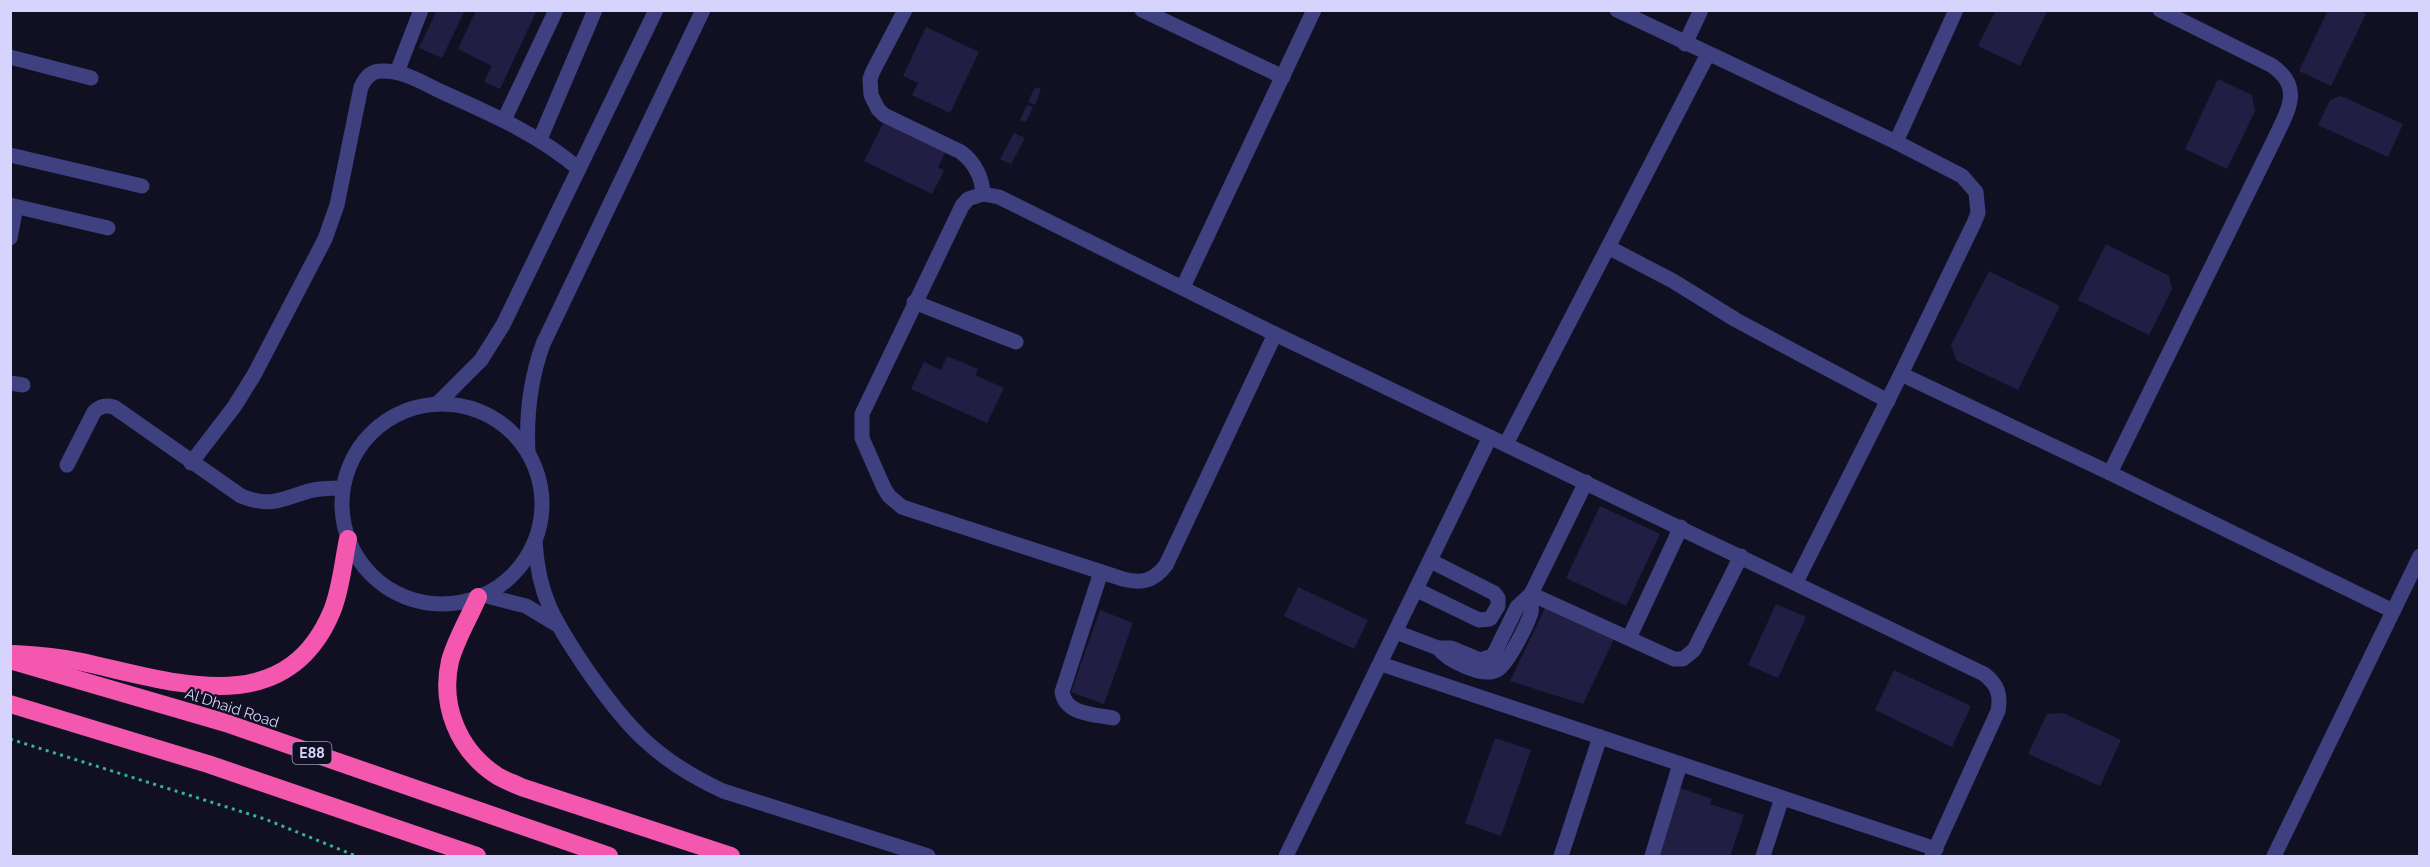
<svg xmlns="http://www.w3.org/2000/svg" width="2430" height="867" viewBox="0 0 2430 867" font-family="Raleway,sans-serif">
<rect width="100%" height="100%" fill="#111023"/>
<g fill="#221d43">
<polygon points="437,10 465,10 442,58 419,48"/>
<polygon points="476,10 537,10 500,89 484,82 492,66 458,49"/>
<polygon points="1996,10 2048,10 2020,66 1978,46"/>
<polygon points="2328,10 2359,10 2366,14 2331,86 2299,71"/>
<polygon points="926,27 979,52 950,113 912,95 918,83 903,76"/>
<polygon points="2218,79 2252,95 2255,111 2227,169 2185,149"/>
<polygon points="1035,87 1041,89 1035,105 1028,102"/>
<polygon points="2341,96 2403,124 2388,157 2318,125 2330,100"/>
<polygon points="1027,105 1033,107 1026,122 1020,120"/>
<polygon points="885,120 946,151 938,167 944,171 932,194 864,161"/>
<polygon points="1014,133 1025,138 1011,164 1000,159"/>
<polygon points="2106,244 2169,276 2172,289 2149,335 2078,300"/>
<polygon points="1989,271 2060,306 2018,390 1957,361 1951,345"/>
<polygon points="947,356 978,369 975,375 1004,388 987,423 911,389 924,362 941,370"/>
<polygon points="1600,506 1660,534 1626,606 1566,578"/>
<polygon points="1298,587 1368,620 1354,649 1284,616"/>
<polygon points="1776,604 1806,617 1778,678 1748,665"/>
<polygon points="1546,606 1614,639 1583,704 1510,681"/>
<polygon points="1100,610 1133,623 1104,704 1071,692"/>
<polygon points="1894,670 1971,706 1952,747 1875,710"/>
<polygon points="2063,713 2121,740 2100,786 2028,754 2047,714"/>
<polygon points="1495,738 1531,750 1501,836 1465,823"/>
<polygon points="1677,787 1712,799 1710,804 1744,815 1730,856 1653,856"/>
</g>
<g fill="none" stroke-linecap="round" stroke-linejoin="round">
<polyline stroke="#37ae9e" stroke-width="3" stroke-dasharray="3 4.5" stroke-linecap="butt" points="10,739 265,819 356,856"/>
<g stroke="#3e407f" stroke-width="15">
<path d="M905 10 873 71 870 79 871 95 878 109 884 115 961 152C975 163 982 176 983 194"/>
<polyline points="1142,10 1283,77"/>
<polyline points="1617,10 1896,142 1962,176 1976,192 1978,213 1974,223 1901,374 1796,582"/>
<polyline points="1685,44 1701,10"/>
<polyline points="10,57 91,78"/>
<polyline points="397,72 421,10"/>
<polyline points="504,120 556,10"/>
<polyline points="540,139 595,10"/>
<polyline points="1896,142 1956,10"/>
<polyline points="10,155 142,186"/>
<path d="M983 194 999 197 1275 334 1166 565C1154 581 1142 584 1123 579L902 507 889 496 884 488 862 438V414L962 206 968 199Z"/>
<polyline points="10,205 108,228"/>
<polyline points="10,238 16,207"/>
<polyline points="1608,247 1673,281 1736,320 1888,401"/>
<polyline points="1183,287 1314,10"/>
<polyline points="914,302 1016,342"/>
<path d="M1275 334 1984 674C1998 685 2001 695 1998 711L1932 856"/>
<polyline points="1901,374 2110,473 2393,611"/>
<polyline points="10,383 23,385"/>
<polyline points="437,404 481,360 503,325 656,10"/>
<circle cx="442" cy="504" r="100"/>
<polyline points="1506,444 1708,54"/>
<path d="M528 452C526 414 530 380 543 344L703 10"/>
<path d="M191 463 234 407 254 375 325 239 337 205 361 87C365 78 371 71 381 71 403 70 423 83 442 92 491 114 538 134 579 169"/>
<path d="M67 465 94 412C100 406 105 405 114 407L241 496C271 508 281 499 309 491 320 488 332 488 343 488"/>
<path d="M2110 473 2275 138C2288 110 2304 87 2271 65L2160 10"/>
<path d="M535 541C538 596 555 622 585 667 626 727 656 760 723 791L928 856"/>
<path d="M1101 572 1062 692C1066 715 1094 714 1113 718"/>
<polyline points="1417,590 1479,620 1490,619 1498,606 1498,598 1494,593 1431,561"/>
<polyline points="1531,594 1674,659 1683,659 1694,650 1741,556"/>
<polyline points="483,595 526,606 556,624"/>
<polyline points="1396,632 1438,648 1451,648 1480,660 1493,656 1517,607 1531,594 1586,482"/>
<polyline points="1629,638 1681,527"/>
<path d="M1438 648C1447 660 1483 678 1497 670 1508 664 1527 625 1531 613 1532 607 1531 600 1531 594"/>
<polyline points="1381,664 1936,849"/>
<polyline points="1286,856 1490,437"/>
<polyline points="1561,856 1600,737"/>
<polyline points="1652,856 1680,764"/>
<polyline points="1763,856 1782,798"/>
<polyline points="2274,856 2420,556"/>
</g>
<g stroke="#f457ae" stroke-width="18">
<path d="M478 597C469 618 456 639 450 661 440 705 458 750 496 775 503 780 513 783 521 787L731 856"/>
<path d="M14 654C37 655 59 657 82 662 171 681 285 724 332 611 341 589 343 563 348 539"/>
<polyline points="10,660 226,723 609,856"/>
<polyline points="10,704 208,764 477,856"/>
</g>
</g>
<g text-anchor="middle" dominant-baseline="central" stroke-width="4.5" stroke-linejoin="round" paint-order="stroke">
<rect fill="#111023" stroke="#9b99bb" stroke-width="1.5" x="292.5" y="742" width="39" height="22" rx="4.5"/>
<g font-size="14" font-weight="bold" fill="#d6d4fc">
<text x="312" y="753">E88</text>
</g>
<g font-size="15" fill="#d6d4fc" stroke="#111023">
<text transform="translate(232 708) rotate(18)">Al Dhaid Road</text>
</g>
</g>
<rect width="2430" height="867" fill="none" stroke="#d6d4fc" stroke-width="24"/>
</svg>
